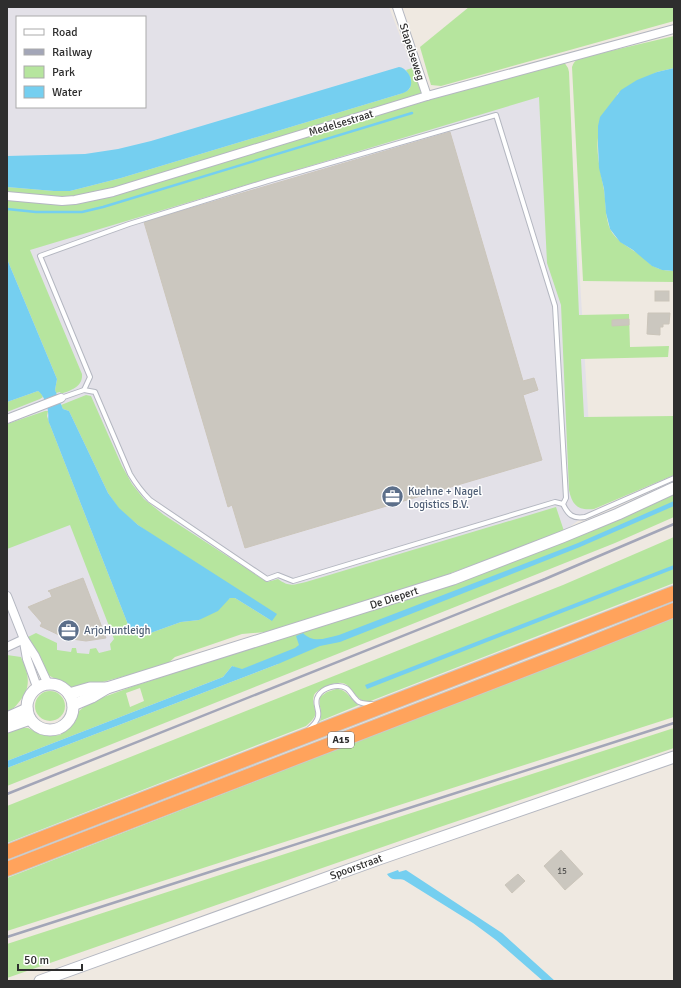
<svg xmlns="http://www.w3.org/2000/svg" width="681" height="988" viewBox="0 0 681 988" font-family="Signika,sans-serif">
<rect width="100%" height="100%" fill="#efe9e1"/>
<path fill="#e3e1e8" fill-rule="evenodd" d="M7 7H389L428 109 567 69 594 509 564 531 171 651 68 659 41 655 22 666 7 681ZM17 17H145V107H17Z"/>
<g fill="#b6e59e" fill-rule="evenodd">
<polygon points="469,7 674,7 674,21 441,86 431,85 420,47"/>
<path d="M674 36V68L657 72 618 93 598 138C596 156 601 172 604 190 606 202 605 217 610 229 617 243 633 249 644 258 647 261 650 265 653 266 660 270 667 271 674 271V282L583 281 572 67C575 58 581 58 589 56Z"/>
<path d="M564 62 568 68 569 72 579 315 629 314 630 347 669 346 668 357 581 359 584 417 674 416V475L594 509C578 511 572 505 569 490L561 305 547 263 539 97 30 250 82 374C83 387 71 390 61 394L60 392 56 393 55 390 57 379 7 259V199L37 203 61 204 118 194 422 102Z"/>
<polygon points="415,67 422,89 421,95 108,190 87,195 59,197 7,193 7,187 54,191 70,191 121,178 400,94 407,91 410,88 411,79 406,70"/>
<polygon points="38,391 41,393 43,397 40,399 7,412 7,402"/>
<path d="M86 395 91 396 122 466 132 484 144 499 164 515 267 582 278 579C289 587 293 585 306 582L556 507 564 531 446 575 282 628 266 632 242 634 175 657 166 665 84 687H71L48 675 28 637 36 633 57 643V650L71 652 72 648H76L77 653 89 654 90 649 96 648 99 653 111 650 110 644 114 639 70 525 7 549V424L45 411H48L47 416 50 425 129 627 142 636 181 622 199 620 230 598H235L272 621 138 525 119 509 108 493 69 411 63 409 61 405Z"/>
<path d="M674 494V517L615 543 7 786V768L278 664 275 657 241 670 232 666 223 677 7 761V731L16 728H28L40 734 49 736 60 735 75 722 79 711 90 702 134 686 297 633 400 602 455 583 605 524ZM140 688 144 701 130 707 126 693Z"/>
<path d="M674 537V583L368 702C348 699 355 674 327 686 322 689 317 690 314 695 310 709 324 712 306 726L7 843V806L563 585Z"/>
<polygon points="674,618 674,717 7,931 7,878"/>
<path d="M7 655 21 657C29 674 32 688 19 702 15 707 12 710 7 713Z"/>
<path d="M336 689C348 689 350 700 359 705L320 721C323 712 318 705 320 697L327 692Z"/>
<circle cx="50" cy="706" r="15"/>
<polygon points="674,728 674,748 437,828 7,978 7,944"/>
</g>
<g fill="#75cff0">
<path d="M399 67C408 68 415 82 409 89 407 92 403 93 400 94L121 178 70 191H54L7 187V156L85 154 118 149 151 141Z"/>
<polygon points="674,68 674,271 662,270 652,266 633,250 620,242 610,229 606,213 604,189 599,168 598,146 598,126 600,117 621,90 637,80 657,72"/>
<path d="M7 259 57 379 55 390 63 409 69 411 108 493 119 508 138 525 277 614 272 621 235 598H230L218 611 199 620 181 622 142 636 134 635 129 627 50 425C47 419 49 418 48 412 48 406 43 394 38 391L7 402Z"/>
<path d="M674 501V506L580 547 340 642 320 646 278 664 7 768V761L223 677 232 666 242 669 295 648 299 645 296 636 303 633C314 644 325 638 339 635L578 543Z"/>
<polygon points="674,565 674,569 367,689 365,685"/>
<path d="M398 870 399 872 406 870 502 933 555 981H543L496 940 473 923 404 880C397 878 392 882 387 874Z"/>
</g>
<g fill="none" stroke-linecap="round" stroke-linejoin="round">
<polyline stroke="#75cff0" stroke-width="2.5" points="7,209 36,212 82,212 103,207 412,113"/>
</g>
<g fill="#cbc7bf" stroke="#cbc5ba">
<polygon points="450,132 523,381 534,378 538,390 523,395 542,460 245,548 232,505 228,507 144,222"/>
<rect x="655" y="291" width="14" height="10"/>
<polygon points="648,313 670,313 669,324 663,324 663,327 660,327 660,335 647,334"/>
<polygon points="629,319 629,325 612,326 612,320"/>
<polygon points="83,578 106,638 86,641 72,639 59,635 40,626 42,623 28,607 52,597 50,592 48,591"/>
<polygon points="561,850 583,874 565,890 544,866"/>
<polygon points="518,874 525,881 512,893 505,885"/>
</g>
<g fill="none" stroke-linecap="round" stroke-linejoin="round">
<defs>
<g id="lane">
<path d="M84 390 95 392 130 474C136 484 142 492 150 500L267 579 278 575 293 581 555 502 563 504"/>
<path d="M61 398 84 390 90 377 40 256 129 224 268 181 496 115 555 306 566 498 563 504C568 515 573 519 585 517L674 478"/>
<path d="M309 729C328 713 311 707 318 696 322 688 338 683 346 688 351 691 353 698 359 702 363 704 369 704 374 704"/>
</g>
<g id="street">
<polyline points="397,7 427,96"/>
<polyline points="7,196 62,201 75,200 113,192 427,96 674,29"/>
<polyline points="7,419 61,398"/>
<polyline points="7,596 24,639 35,656 48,684"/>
<polyline points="24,642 27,659 37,687"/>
<polyline points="7,647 24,639"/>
</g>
<g id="secondary">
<circle cx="50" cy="707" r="23"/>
<polyline points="69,694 90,688 107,688"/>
<polyline points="73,705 92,697 107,688 453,579 562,537 618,514 674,488"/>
<polyline points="7,718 27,709"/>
<polyline points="7,727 30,719"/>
<polyline points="40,981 379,859 674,757"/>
</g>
<g id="highway">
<polyline points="7,852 674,593"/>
<polyline points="7,869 572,651 674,610"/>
</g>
</defs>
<use href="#lane" stroke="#b4b7c1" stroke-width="6"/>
<use href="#street" stroke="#b4b7c1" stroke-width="10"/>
<use href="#secondary" stroke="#b4b7c1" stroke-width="13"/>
<use href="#highway" stroke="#c9c9c9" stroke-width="16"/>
<use href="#lane" stroke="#fff" stroke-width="4"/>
<use href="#street" stroke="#fff" stroke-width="8"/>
<use href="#secondary" stroke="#fff" stroke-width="11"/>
<use href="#highway" stroke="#ffa35c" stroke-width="14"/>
<g stroke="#a3a6b8" stroke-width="2.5">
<polyline points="7,794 545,579 674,524"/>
<polyline points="7,937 674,723"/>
</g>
</g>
<defs>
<symbol id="office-disc" viewBox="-11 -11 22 22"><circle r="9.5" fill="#5c6f8a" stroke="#fff"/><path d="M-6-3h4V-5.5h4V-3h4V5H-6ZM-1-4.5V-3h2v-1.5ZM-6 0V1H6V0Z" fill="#fff"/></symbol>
</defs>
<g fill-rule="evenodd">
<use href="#office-disc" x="380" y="484" width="25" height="25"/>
<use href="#office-disc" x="56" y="618" width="25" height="25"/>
</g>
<g text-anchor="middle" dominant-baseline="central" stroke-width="3" stroke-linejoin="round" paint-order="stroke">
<g font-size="9" fill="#555452">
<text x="562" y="871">15</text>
</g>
<rect fill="#fff" stroke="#6d6d6d" stroke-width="1" x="328" y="732" width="26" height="16" rx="3"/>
<g font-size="10" font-weight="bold" fill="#2e2e2e">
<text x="341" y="740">A15</text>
</g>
<g font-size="11" fill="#2e2e2e" stroke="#fff">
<text transform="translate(412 52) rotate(72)">Stapelseweg</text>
<text transform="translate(341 123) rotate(-17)">Medelsestraat</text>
<text transform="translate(394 598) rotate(-18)">De Diepert</text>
<text transform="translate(356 867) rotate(-20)">Spoorstraat</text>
</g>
<g font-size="11" fill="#4e5e75" stroke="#fff" text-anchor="start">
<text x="408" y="491">Kuehne + Nagel<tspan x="408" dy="13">Logistics B.V.</tspan></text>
<text x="84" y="630">ArjoHuntleigh</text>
</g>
</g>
<rect width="681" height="988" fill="none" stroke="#2e2e2e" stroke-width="16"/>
<rect x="16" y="16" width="130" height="92" fill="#ffffff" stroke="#ababab"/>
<rect x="24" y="29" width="20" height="6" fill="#ffffff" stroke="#ababab"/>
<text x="52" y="36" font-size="12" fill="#2e2e2e">Road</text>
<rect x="24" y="49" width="20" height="6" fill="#a3a6b8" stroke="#ababab"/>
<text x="52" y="56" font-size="12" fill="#2e2e2e">Railway</text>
<rect x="24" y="66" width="20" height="12" fill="#b6e59e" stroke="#ababab"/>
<text x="52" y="76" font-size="12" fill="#2e2e2e">Park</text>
<rect x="24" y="86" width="20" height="12" fill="#75cff0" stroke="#ababab"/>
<text x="52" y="96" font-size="12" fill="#2e2e2e">Water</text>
<path d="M18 964v6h64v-6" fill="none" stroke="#2e2e2e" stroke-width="2"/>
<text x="24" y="964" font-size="12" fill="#2e2e2e" stroke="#ffffff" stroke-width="3" paint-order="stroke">50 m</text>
</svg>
